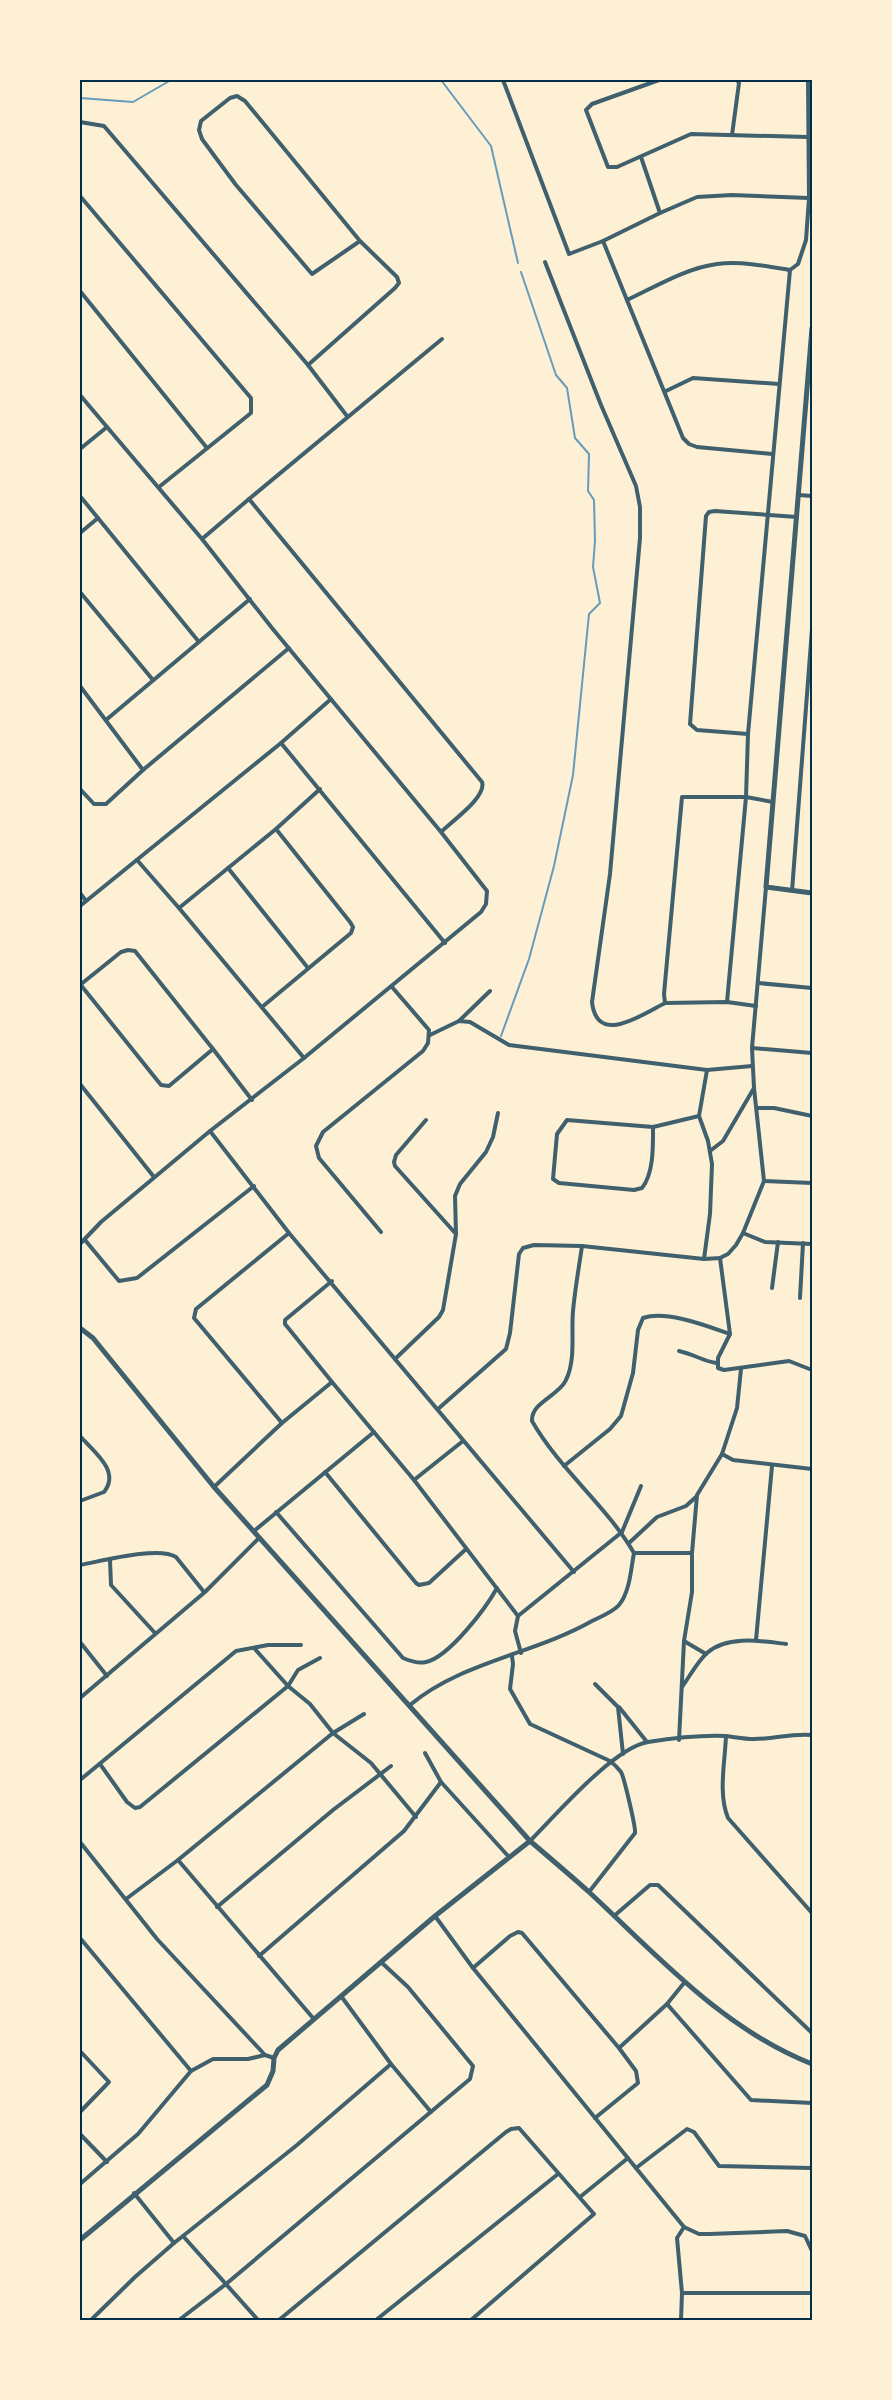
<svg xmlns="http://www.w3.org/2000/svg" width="892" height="2400" viewBox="0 0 892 2400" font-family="Signika,sans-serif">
<rect width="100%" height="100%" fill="#fdf0d5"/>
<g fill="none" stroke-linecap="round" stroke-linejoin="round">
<g stroke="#669bbc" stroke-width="2">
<polyline points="441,80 491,146 518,263"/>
<polyline points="80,98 133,102 171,80"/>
<polyline points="501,1036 529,959 554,866 573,775 589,614 600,603 593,567 595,541 594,500 588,491 589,454 575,438 567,388 556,375 521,272"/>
</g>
<g stroke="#3f606c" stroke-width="4">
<polyline points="503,80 569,254 603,241 660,213 697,197 732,195 809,198"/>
<polyline points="659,80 592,104 586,110 608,167 617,167 691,134 807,137"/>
<polyline points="80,122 104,126 308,365 347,416"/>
<polyline points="732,135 739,83 737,80"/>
<polyline points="641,157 660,213"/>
<polyline points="80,196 251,398 251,413 159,487"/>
<polyline points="603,241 683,438 689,444 697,447 772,454"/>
<path d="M545 262 601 405 636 486 640 507V538L610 874 592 1002C597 1047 643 1014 665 1003"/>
<polyline points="80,291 207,448"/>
<path d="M627 300C655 287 686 268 717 264 741 261 767 266 790 270"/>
<polyline points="308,365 395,288 399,283 397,277 360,241 312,274 236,185 213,154 202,139 199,130 201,121 230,98 237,96 245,101 360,241"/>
<polyline points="666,391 693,378 779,384"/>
<polyline points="80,395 107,427 80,449"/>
<polyline points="107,427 202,539"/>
<polyline points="799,495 812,496"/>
<polyline points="80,496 199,642"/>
<polyline points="249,499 442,339"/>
<polyline points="80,533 98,518"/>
<polyline points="80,592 153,680"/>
<polyline points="80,686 143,770 106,804 94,804 80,789"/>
<polyline points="106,720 250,599"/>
<polyline points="748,734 697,730 690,724 706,516 709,512 715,511 797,517"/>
<polyline points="281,743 445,943"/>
<polyline points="143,770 289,648"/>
<polyline points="137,860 179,908 304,1058"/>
<polyline points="228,868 308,968"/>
<polyline points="792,891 812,629"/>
<polyline points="80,893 86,901"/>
<polyline points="80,906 281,743 331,699"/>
<polyline points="179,908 276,829 320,789"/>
<polyline points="758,983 812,988"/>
<polyline points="80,984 161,1085 169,1086 213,1049 135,951 128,950 121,952 80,985"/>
<polyline points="727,1002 746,797 748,734 790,270 798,264 806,240 809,198 808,80"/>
<polyline points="756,1006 727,1002 665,1003 664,994 682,797 746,797 773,802"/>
<polyline points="262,1007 351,933 353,927 350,922 276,829"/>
<polyline points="459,1021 490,991"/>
<polyline points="430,1035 459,1021 470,1022 509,1045 707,1070"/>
<polyline points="752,1048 812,1053"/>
<polyline points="213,1049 252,1100"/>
<polyline points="80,1084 154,1177"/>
<polyline points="757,1108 774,1108 812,1116"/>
<path d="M653 1127C653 1145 654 1173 642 1188L634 1190 559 1183 553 1179 557 1134 567 1120 653 1127 699 1116"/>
<polyline points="210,1131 289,1233 574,1572"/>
<polyline points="710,1151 723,1141 754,1088"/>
<polyline points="764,1181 812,1183"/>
<polyline points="381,1232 319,1158 316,1146 323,1132 423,1051 428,1043 429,1030 392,987"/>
<polyline points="743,1233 765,1242 812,1244"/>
<polyline points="456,1234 455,1196 460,1184 486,1152 493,1137 498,1113"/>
<polyline points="85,1240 119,1281 137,1278 254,1186"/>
<path d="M80 1244 101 1222 210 1131 304 1058 481 912 486 904 487 891 441 832 272 628 202 539 249 499 482 782C487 797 452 821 441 832"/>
<polyline points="720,1258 730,1334 718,1358 718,1368 724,1370 789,1361 812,1370"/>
<polyline points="704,1259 710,1214 712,1164 708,1141 699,1116 707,1070 752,1066"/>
<polyline points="332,1281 285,1320 285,1324 332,1382"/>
<polyline points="772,1288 778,1242"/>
<polyline points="800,1298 803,1243"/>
<path d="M679 1351C693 1354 703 1361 716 1363"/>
<polyline points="395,1359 439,1317 443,1310 456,1234 395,1166 394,1162 396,1155 426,1120"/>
<polyline points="438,1409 506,1349 510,1333 519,1254 523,1248 534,1245 582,1246 704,1259 720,1258 728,1254 736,1245 743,1233 764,1181 754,1088 752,1048 766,887"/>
<polyline points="282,1423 194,1318 196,1309 289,1233"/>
<path d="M80 1436C93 1451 121 1471 104 1492L80 1501"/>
<polyline points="722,1454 733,1460 812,1469"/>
<path d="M564 1466 610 1429 621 1416 633 1373 638 1330 643 1318C666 1310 707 1326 730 1334"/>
<polyline points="325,1472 416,1583 419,1585 429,1583 465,1550"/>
<polyline points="414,1480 463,1441"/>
<polyline points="214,1487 282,1423 332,1382 414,1480 518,1616"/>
<path d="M276 1512 403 1658C410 1661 418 1664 426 1662 449 1657 486 1608 497 1588"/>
<polyline points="254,1531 374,1432"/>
<polyline points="629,1543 657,1517 686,1506 697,1496"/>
<polyline points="634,1553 692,1553"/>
<polyline points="110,1560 111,1585 155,1633"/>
<path d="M80 1565C102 1561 158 1546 176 1557L204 1592"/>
<polyline points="756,1640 772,1466"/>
<polyline points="684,1641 706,1654"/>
<polyline points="80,1642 107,1676"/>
<polyline points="254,1648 288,1686 310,1704 333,1733 371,1763 416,1817"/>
<polyline points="521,1653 515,1631 518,1616 622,1532 641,1486"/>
<path d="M512 1656 513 1664 510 1689 530 1724 610 1761C614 1764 618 1768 621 1772 624 1777 636 1828 635 1833L589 1892"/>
<polyline points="595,1684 618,1707 623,1754"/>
<path d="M682 1687C690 1676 697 1662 707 1653 727 1635 762 1641 786 1644"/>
<polyline points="80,1698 205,1592 259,1538"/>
<path d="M410 1705C461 1662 534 1654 592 1621 600 1617 613 1612 619 1605 630 1592 631 1568 634 1553 606 1505 560 1470 532 1421 531 1402 559 1396 566 1380 576 1360 571 1332 573 1311 575 1289 579 1267 582 1246"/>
<polyline points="619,1707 647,1742"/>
<path d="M726 1736C725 1762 718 1794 728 1818L812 1913"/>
<polyline points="679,1740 684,1641 692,1592 692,1553 697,1495 722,1454 737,1408 741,1369"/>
<polyline points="425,1753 441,1782 509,1857"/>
<polyline points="100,1764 127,1802 135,1808 140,1807 288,1686 298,1670 320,1658"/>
<polyline points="80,1780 236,1651 268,1645 301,1645"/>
<path d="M530 1841C556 1815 613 1748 648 1742 673 1738 701 1735 726 1736 735 1737 744 1739 754 1739 775 1739 791 1733 812 1735"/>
<polyline points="80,1842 157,1939 265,2055 274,2058"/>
<polyline points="178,1860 313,2018"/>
<polyline points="126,1899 178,1860 333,1733 364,1714"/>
<polyline points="217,1907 333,1810 391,1766"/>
<polyline points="435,1916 473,1968 684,2227 699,2234 709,2234 787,2231 805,2236 812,2251"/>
<polyline points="614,1916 650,1885 658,1885 812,2033"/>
<polyline points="80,1938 191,2071"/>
<polyline points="259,1956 404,1831 441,1782"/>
<polyline points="473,1968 510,1936 518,1932 522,1933 619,2048 636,2071 638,2083 595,2118"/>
<polyline points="341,1996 391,2064 431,2112"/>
<polyline points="667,2004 751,2100 812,2103"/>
<polyline points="619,2048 667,2004 684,1983"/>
<polyline points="80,2051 109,2082 80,2112"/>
<polyline points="80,2134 107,2162"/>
<polyline points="636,2168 687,2129 694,2132 719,2166 812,2168"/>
<polyline points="80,2184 138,2134 191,2071 213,2059 248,2059 265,2055"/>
<polyline points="134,2193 174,2243 183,2236 258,2320"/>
<polyline points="580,2197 628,2158"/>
<polyline points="183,2236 297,2145 391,2064"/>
<polyline points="682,2293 677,2238 684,2227"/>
<polyline points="91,2320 135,2277 174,2243"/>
<polyline points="179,2320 226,2284 470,2079 473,2066 408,1987 381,1962"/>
<polyline points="279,2320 506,2132 511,2129 519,2128 594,2214 471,2320"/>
<polyline points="376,2320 558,2174"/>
<polyline points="681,2320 682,2293 812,2293"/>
</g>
<g stroke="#3f606c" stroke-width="5">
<polyline points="812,328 766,887 812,893"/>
<path d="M80 1328 93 1338 214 1487 530 1841C550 1858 570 1875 589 1892 658 1956 723 2029 812 2064"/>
<polyline points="80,2240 267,2085 273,2071 274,2058 278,2050 435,1916 530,1841"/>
</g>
</g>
<rect width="892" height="2400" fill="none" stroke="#fdf0d5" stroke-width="162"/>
<rect x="81" y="81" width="730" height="2238" fill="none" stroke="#003049" stroke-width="2"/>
</svg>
